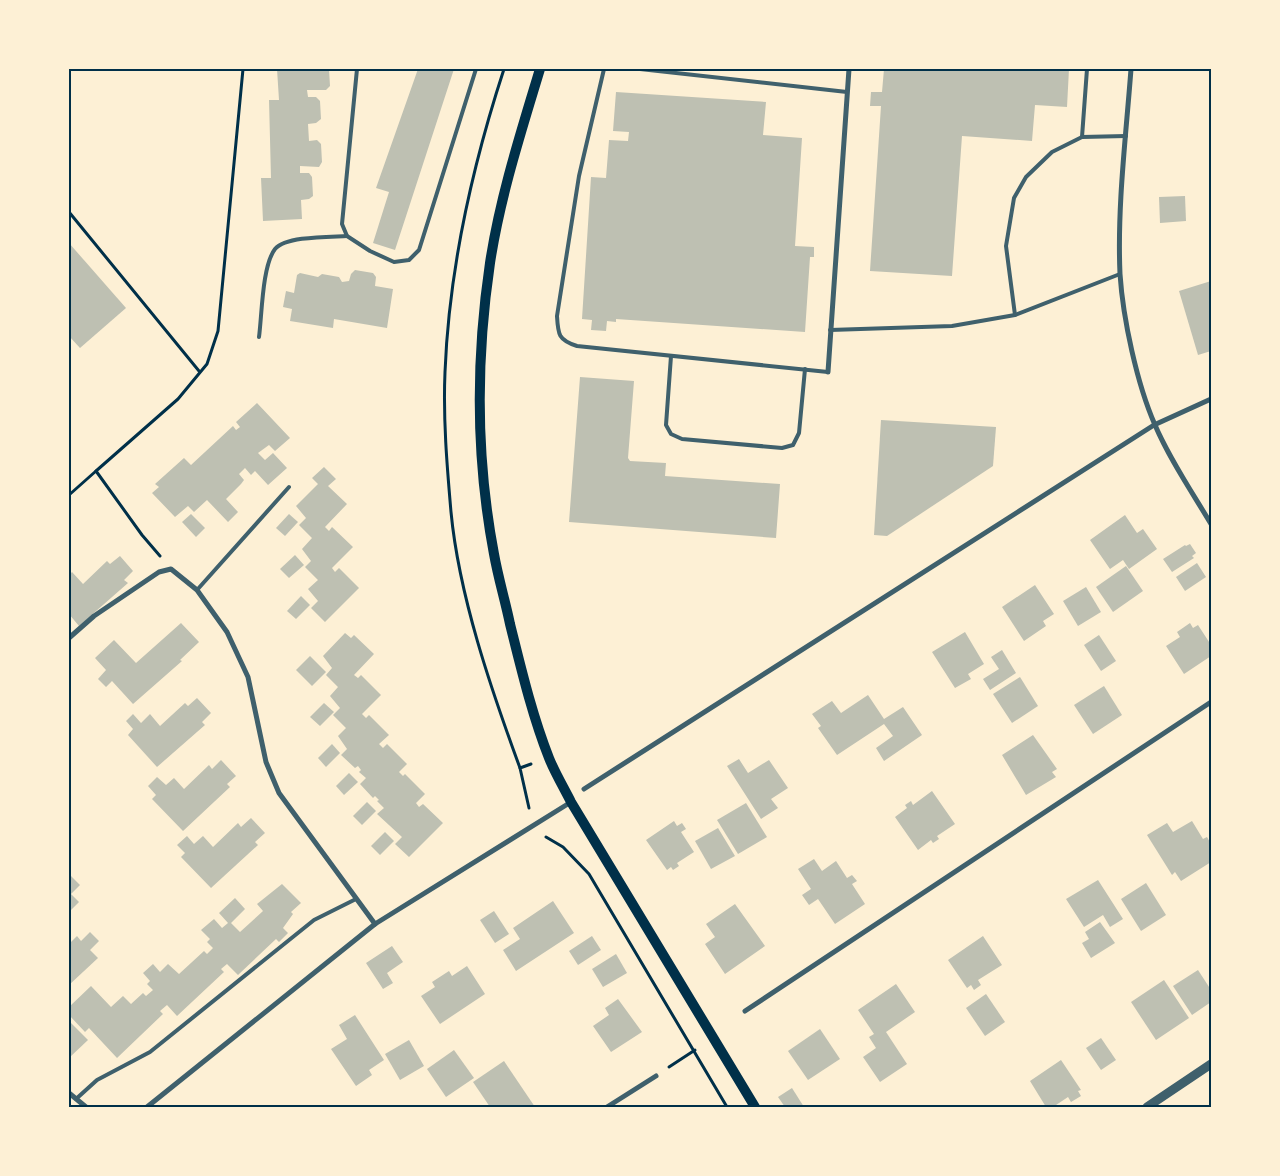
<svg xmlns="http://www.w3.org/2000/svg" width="1280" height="1176" viewBox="0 0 1280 1176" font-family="Figtree,sans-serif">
<rect width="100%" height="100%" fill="#fdf0d5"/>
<g fill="#bec0b2">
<polygon points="277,69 329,69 330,86 326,90 307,90 308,97 316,97 320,101 321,119 316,123 308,124 309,141 317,140 321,144 322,162 319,167 300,166 300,173 309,173 312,177 313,196 309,199 301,200 302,219 263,221 261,178 271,178 269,100 279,100"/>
<polygon points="418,69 454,69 395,250 373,243 389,192 376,188"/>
<polygon points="884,69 1069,69 1067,107 1035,105 1032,141 962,136 952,276 870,271 881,106 870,106 871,92 882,92"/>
<polygon points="616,92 766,102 763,135 802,138 795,246 814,247 814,257 810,257 805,332 616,319 616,322 607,321 606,331 591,330 592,320 582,319 591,177 606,178 609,140 628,141 629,132 613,131"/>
<polygon points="1185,196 1186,221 1160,223 1159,197"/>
<polygon points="69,243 126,308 80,348 69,336"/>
<polygon points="355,270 373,273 376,277 375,286 393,289 387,328 334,319 333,328 290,321 292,309 283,307 286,291 294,293 297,275 300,273 318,277 322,274 339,277 342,282 349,281 351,274"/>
<polygon points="1211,281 1211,351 1198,355 1179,291"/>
<polygon points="580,377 634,381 628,458 630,461 666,463 665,476 780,484 776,538 569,522"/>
<polygon points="257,403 290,438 275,451 269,445 258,453 265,460 273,453 287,468 268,485 255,471 251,475 245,468 239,474 244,480 241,484 226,499 238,512 228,522 207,500 194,512 188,506 175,517 152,493 159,487 155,484 184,458 191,465 233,426 236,430 240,427 236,422"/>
<polygon points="881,420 996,427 993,466 887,536 874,535"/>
<polygon points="324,467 336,479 328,486 347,504 325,527 329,531 332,527 353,547 332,568 335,572 339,568 359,588 325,622 311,608 318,601 308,589 318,580 305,567 311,561 302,549 312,538 299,525 306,518 296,506 318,484 312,478"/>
<polygon points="191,514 205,528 196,537 182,522"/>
<polygon points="289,514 298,522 285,536 276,528"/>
<polygon points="1125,515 1137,533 1143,529 1157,549 1129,569 1123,560 1110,569 1090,540"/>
<polygon points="1190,544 1196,553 1192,556 1194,558 1172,572 1163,559 1185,545 1186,546"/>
<polygon points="295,555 304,565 289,578 280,569"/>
<polygon points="120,556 133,571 124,580 128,583 79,626 69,614 69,575 72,572 83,584 107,561 110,564"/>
<polygon points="1197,563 1206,577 1185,591 1176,577"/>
<polygon points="1126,566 1143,591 1113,612 1096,587"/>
<polygon points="1035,585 1054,614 1043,621 1046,626 1024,641 1002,607"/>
<polygon points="1086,587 1101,612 1078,626 1063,601"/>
<polygon points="301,596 310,605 296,619 287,611"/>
<polygon points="181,623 199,642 180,660 182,661 133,704 112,681 106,687 98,679 106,670 95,658 114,640 136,663"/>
<polygon points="1190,623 1193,628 1198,625 1211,645 1211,656 1184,674 1166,646 1180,637 1177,632"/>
<polygon points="965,632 984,664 968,674 971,679 955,688 932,652"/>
<polygon points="345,633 351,638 354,635 374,654 354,675 358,678 361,675 381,695 362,714 366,718 369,715 389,735 379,744 383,748 387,744 407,764 399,772 403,776 405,774 425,794 416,803 419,807 423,804 443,823 409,857 395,844 402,837 377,814 384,808 377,801 379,800 375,796 373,798 360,784 366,778 359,772 361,770 358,766 355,768 341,755 347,749 338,736 346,728 333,715 340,708 330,696 338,687 326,675 332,668 323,656"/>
<polygon points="1099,635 1116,661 1101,671 1084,645"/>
<polygon points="1002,650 1016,673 990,690 983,679 999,669 991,657"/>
<polygon points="310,656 326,672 312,686 296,670"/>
<polygon points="1020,677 1038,706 1012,723 993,694"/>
<polygon points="1104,686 1122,715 1093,734 1074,705"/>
<polygon points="868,695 884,719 903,707 922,735 884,761 876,748 893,736 884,724 837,755 818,728 821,726 812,714 832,701 841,713"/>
<polygon points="197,698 211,713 202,722 205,725 157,767 128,735 133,729 126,721 133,714 141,723 150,714 160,726 185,703 188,706"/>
<polygon points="324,703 334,712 320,726 310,717"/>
<polygon points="1033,735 1057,769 1052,772 1056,777 1026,795 1002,755"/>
<polygon points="332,744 340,753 326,767 318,758"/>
<polygon points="739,759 748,773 769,760 788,788 771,799 778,808 761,819 727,766"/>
<polygon points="221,760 236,776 227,784 230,787 183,831 152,799 156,795 148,786 157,777 166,785 174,778 184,789 209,765 212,769"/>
<polygon points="349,773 358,782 344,795 336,786"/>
<polygon points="932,791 955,824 937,836 939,839 933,843 931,840 918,850 895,817 907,808 905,805 911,801 913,805"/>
<polygon points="367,802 376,811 362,825 353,816"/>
<polygon points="746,803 767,837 738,854 717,820"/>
<polygon points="251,818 265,833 255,842 258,845 211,888 181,857 185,853 177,845 187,836 194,844 203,836 213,847 238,823 241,827"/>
<polygon points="674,821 677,826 682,823 686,829 681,832 694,852 677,863 679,866 673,870 671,867 667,870 646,840"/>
<polygon points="1192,821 1203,839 1207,837 1211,844 1211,862 1181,881 1175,872 1172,875 1147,835 1167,823 1173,832"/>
<polygon points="718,828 735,856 711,869 695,841"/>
<polygon points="385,832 394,841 380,855 371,846"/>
<polygon points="814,859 822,871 836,861 847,878 852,875 857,881 852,884 865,904 835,924 818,899 809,905 802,895 811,889 798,869"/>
<polygon points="71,876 80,885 71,894 79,902 69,912 69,878"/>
<polygon points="1098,880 1123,919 1110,927 1103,915 1084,927 1066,899"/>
<polygon points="1146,883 1166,915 1141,931 1121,899"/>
<polygon points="282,884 301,903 291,912 293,914 283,928 288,933 279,942 276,939 238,975 227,964 221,969 224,972 177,1016 167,1005 160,1011 163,1014 117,1058 89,1028 85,1032 69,1015 69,1007 91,986 111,1007 123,996 131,1004 143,993 146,996 153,990 147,984 150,981 143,973 153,964 160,972 168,964 179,974 204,951 207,954 213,948 207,942 210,939 201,930 214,919 222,928 228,923 219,913 235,898 245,909 231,923 240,932 263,911 257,904"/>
<polygon points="553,901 574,933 516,971 503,950 520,939 513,928"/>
<polygon points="735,904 765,946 725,974 705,944 715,937 706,924"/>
<polygon points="494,911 509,934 495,943 480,920"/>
<polygon points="1100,922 1115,943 1091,958 1082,943 1089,939 1085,932"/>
<polygon points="90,932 99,941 90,950 98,958 69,985 69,944 77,936 81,941"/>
<polygon points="592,936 601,950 578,965 569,951"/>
<polygon points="983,936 1002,965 978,980 981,985 974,990 971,985 967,988 948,960"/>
<polygon points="392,946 403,962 387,973 393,983 383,989 366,963"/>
<polygon points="616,954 627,973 603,987 592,969"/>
<polygon points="467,966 485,994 440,1024 421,996 435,987 432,982 449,971 452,976"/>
<polygon points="1198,970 1211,990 1211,1002 1192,1015 1173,986"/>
<polygon points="1164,980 1189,1018 1156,1040 1131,1002"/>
<polygon points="896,984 915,1012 886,1032 907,1064 880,1082 863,1057 876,1048 869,1037 874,1034 858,1010"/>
<polygon points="986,994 1005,1022 985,1036 966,1008"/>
<polygon points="618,999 642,1032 611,1052 593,1026 609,1015 605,1008"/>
<polygon points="355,1015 384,1060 369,1070 372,1075 356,1086 331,1049 347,1039 339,1025"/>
<polygon points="69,1021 88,1040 69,1058"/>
<polygon points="820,1029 840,1059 808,1080 788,1051"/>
<polygon points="1101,1038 1116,1060 1101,1070 1086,1048"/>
<polygon points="409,1040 424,1066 400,1080 385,1054"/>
<polygon points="454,1050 474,1078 446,1097 427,1069"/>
<polygon points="1061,1060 1081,1090 1078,1091 1081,1096 1071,1102 1068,1097 1053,1107 1046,1107 1030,1081"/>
<polygon points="504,1061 535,1107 490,1107 473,1082"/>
<polygon points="792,1088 804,1107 785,1107 778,1097"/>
</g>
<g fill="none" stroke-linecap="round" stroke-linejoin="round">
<g stroke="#003049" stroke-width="3">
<path d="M504 69C472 167 449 269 445 372 443 419 447 466 451 512 459 596 491 689 520 768"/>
<polyline points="69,212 199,371"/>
<polyline points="96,471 178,399 207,364 218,331 243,69"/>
<polyline points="69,495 96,471 142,535 160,556"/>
<polyline points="529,808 520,768 531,764"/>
<polyline points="546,837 563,847 589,874 727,1107"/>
<polyline points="669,1067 695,1050"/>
</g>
<g stroke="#3f606c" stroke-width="4">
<polyline points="357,69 342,224 347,236 370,251 394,262 409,260 419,250 476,69"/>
<path d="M604 69 579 176 557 316C558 334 558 340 577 346L828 372"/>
<polyline points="640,69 847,92"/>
<polyline points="1082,137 1087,69"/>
<polyline points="1015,315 1006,246 1014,198 1026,177 1052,152 1082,137 1126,136"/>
<polyline points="830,330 952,326 1015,315 1120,274"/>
<path d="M259 337C262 315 262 266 275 249 286 236 330 237 347 236"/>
<polyline points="671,356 666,425 671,434 682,439 782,448 793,445 799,433 805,369"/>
<polyline points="197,590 289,487"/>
<polyline points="76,1099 97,1080 150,1052 314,920 356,899"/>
</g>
<g stroke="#3f606c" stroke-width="5">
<path d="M1131 69C1126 136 1117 207 1120 274 1123 319 1137 384 1155 425 1170 460 1192 492 1211 524"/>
<polyline points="828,372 849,69"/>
<polyline points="69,638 94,616 159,572 171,569 197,590 227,632 248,677 266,762 279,793 375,924"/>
<polyline points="584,789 1154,425 1211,399"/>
<polyline points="745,1011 1211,702"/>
<polyline points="69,1093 86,1107"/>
<polyline points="147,1107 375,924 571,802"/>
<polyline points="607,1107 656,1076"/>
</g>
<polyline stroke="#3f606c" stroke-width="9" points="1147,1107 1211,1064"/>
<path stroke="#003049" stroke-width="10" d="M540 69C521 132 500 197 490 263 476 358 476 459 494 554 498 577 505 600 510 624 521 668 532 715 549 758 555 773 564 788 571 802L755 1107"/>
</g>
<rect width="1280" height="1176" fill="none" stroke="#fdf0d5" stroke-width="140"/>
<rect x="70" y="70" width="1140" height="1036" fill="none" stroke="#003049" stroke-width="2"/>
</svg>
